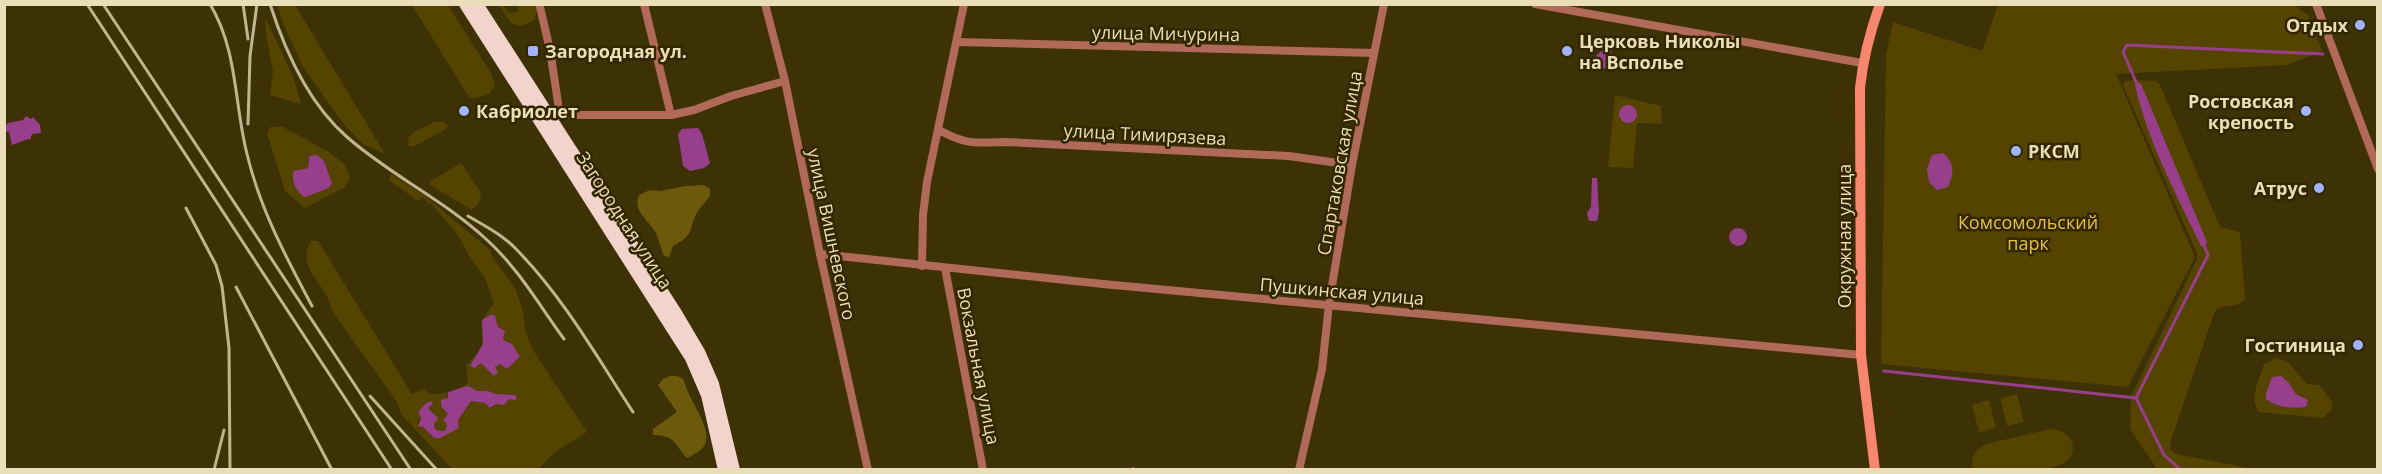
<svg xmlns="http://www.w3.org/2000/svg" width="2382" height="474" viewBox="0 0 2382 474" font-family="'Open Sans',sans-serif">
<rect width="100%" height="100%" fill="#3d3106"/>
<g fill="#540" fill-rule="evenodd">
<polygon points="2293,4 2308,15 2322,51 2287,65 2116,74 2195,257 2128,387 1881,364 1886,55 1893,22 1982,51 1998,5"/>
<polygon points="277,5 295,5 385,154 363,144 345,126 303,67 282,21"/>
<polygon points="412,5 448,5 491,73 495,84 490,94 476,98 469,97"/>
<polygon points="499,5 503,5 509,13 517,12 519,5 537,5 535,20 521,26 511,23"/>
<polygon points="265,17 293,76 301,104 270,95 273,72 266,34"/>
<path d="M2135 80 2156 81 2160 85 2220 227 2240 232 2245 300C2236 308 2224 303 2215 311L2171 440 2170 449 2176 454 2253 469H2157L2130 429 2131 397 2197 259V253L2123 85 2125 81Z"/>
<polygon points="1615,95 1661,106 1662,124 1637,123 1633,168 1608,167"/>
<polygon points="435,122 443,122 448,125 446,129 415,146 409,146 408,138 414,132"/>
<path d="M270 127H283L329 152 344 164 350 177 345 187 305 208 285 191 267 133ZM315 155 324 161 331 179V186L327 189 299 193 292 179 294 172 308 168V159Z"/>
<polygon points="461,163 481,193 479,203 472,210 430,185 429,182"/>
<path d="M391 174 424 195 490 250 495 261 515 288 522 308 526 333 533 350 587 432 555 452 538 469H452L401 414 397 402 332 311C330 307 330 301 327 297 318 279 297 263 311 241H318L412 394 423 389C426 391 429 393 433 394 441 395 462 389 468 383L466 366C469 361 472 359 476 355 486 346 482 334 481 322L494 303 485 278 470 258 458 235 431 203 429 204 423 197 418 201 389 180ZM486 318H496L498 327 505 333 503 340 512 344 520 358 507 368 500 364 495 367 498 372 496 374 481 363 475 368 471 364 474 363 483 344V319ZM465 388 495 394 514 395 516 399 510 398 503 405 497 403 492 408 485 403 471 401 458 420 459 428C451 431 443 435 434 438L417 423 421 417 418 412 430 400 432 405 429 406V409L434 413 435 429 439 431H445L447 424 443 420 448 414 440 403 448 398 447 393Z"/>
<path d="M2276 358 2287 361 2307 384 2319 385 2332 401V409L2323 418 2259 412C2248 399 2260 379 2264 364ZM2289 383 2296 394 2303 396 2306 407 2299 408 2271 403Z"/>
<polygon points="2017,394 2024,422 2007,426 2000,398"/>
<polygon points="1989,400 1996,428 1979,432 1972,405"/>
<path d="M2050 429C2076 430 2082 458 2057 466 2032 474 2000 470 1973 470 1970 457 1976 450 1986 444Z"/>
</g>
<g fill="#6c590c">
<path d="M704 185 710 189V195C707 201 702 205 698 211 687 228 697 234 673 246L669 257 664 256C661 249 659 241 656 233 649 220 632 211 639 195L650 190 660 191 686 186Z"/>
<path d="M670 376C674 376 679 375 683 379 685 382 686 388 688 392 693 404 712 431 705 444 702 451 693 455 687 458 674 444 675 435 653 435V429L677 412 658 385 663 379Z"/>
</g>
<g fill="#983f8c">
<polygon points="1607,49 1611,50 1612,55 1608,67 1602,69 1595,67 1596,56 1600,52"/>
<path d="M2136 82 2141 84 2207 242 2204 247 2201 246C2176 194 2148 142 2135 85Z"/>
<circle cx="1628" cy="114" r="9"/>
<polygon points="26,116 31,119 33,117 40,125 41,133 32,134 30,140 28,139 12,145 9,132 5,131 5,127 8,123 23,120"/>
<polygon points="698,128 702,134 710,163 704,168 690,171 683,166 678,134 682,129"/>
<path d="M1943 153C1955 164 1954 172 1948 187L1937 190 1929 182 1927 169 1932 155Z"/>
<path d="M317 155 324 161 332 183 329 188 305 197C297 193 290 180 294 171L308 168 309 156Z"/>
<polygon points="1592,178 1597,178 1599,212 1597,221 1589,221 1587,213 1591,207"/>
<circle cx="1738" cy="237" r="9"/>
<polygon points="492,314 495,316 498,327 505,331 503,340 512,344 520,357 507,369 500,364 495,367 498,372 494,376 481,363 475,368 470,366 483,344 482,320"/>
<path d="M2281 376 2289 383 2296 394 2308 400 2306 407C2294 409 2275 407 2266 399V393L2272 377Z"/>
<polygon points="468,386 477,391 488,391 495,394 515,395 517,398 515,400 509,399 504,405 496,404 490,408 485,403 471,401 458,420 459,428 440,438 434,438 423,427 418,426 421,418 418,412 426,403 431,401 433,405 429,406 429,409 438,418 434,424 435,429 439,431 445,431 447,424 443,420 448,414 441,406 441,400 448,398 448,392"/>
</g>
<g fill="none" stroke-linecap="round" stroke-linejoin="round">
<g stroke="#983f8c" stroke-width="3">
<polyline points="2137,84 2123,52 2127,45 2323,54"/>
<polyline points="1884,371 2136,398 2208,255 2204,245"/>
<polyline points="2136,398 2164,455 2181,470"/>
<polyline points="1133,468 1133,470"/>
</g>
<g stroke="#b16a5a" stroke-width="8">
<polyline points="644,4 671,115"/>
<polyline points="765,4 785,81 820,254 868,470"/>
<polyline points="1535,4 1862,63"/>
<polyline points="2316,4 2378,169"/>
<polyline points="540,7 550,50 560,116"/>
<polyline points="957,42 1374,53"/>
<polyline points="546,115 671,115 694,110 731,96 785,81"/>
<path d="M939 130C966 145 975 143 1006 142L1289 156 1352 165"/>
<polyline points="820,254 1103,284 1861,355"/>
<polyline points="922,266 923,215 927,182 964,4"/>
<polyline points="945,268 983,470"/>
<polyline points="1299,470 1322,369 1329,304 1352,165 1384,4"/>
</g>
<path stroke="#f8866e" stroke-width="10" d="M1875 470 1861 355 1860 88C1863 58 1870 32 1880 4"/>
<g stroke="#f2d4cc" stroke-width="12">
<polyline points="465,4 691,358 707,395 724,470"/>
<polyline points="477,4 676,313 699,352 713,384 734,470"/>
</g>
<g stroke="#c1b590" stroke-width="3">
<polyline points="87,4 392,470"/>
<polyline points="103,4 411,470"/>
<path d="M210 4C238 51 234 103 247 154 260 209 286 257 312 306"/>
<polyline points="243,4 248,39"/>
<path d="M270 4C285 51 309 104 347 137 390 175 444 200 486 239 519 269 539 305 564 339"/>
<polyline points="248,124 250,56 257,4"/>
<polyline points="186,208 216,265 222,286 229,348 230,470"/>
<path d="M468 216C485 226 503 235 517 250 563 297 597 357 633 412"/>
<polyline points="236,287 332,470"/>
<polyline points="370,396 437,470"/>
<polyline points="214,470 224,430"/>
</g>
</g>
<g fill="#a1b3fd" stroke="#332700" stroke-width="2">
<circle cx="2360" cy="25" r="6"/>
<rect x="527" y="45" width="12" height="12" rx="3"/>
<circle cx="1567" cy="51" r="6"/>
<circle cx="464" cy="111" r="6"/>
<circle cx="2306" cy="111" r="6"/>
<circle cx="2016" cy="151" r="6"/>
<circle cx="2319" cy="188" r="6"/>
<circle cx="2358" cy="345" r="6"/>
</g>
<g text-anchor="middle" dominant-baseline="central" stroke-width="5" stroke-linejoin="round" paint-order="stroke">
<g font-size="18" font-weight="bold" fill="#eadeba" stroke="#332700" text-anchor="end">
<text x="2348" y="25">Отдых</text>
<text x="1579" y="41" text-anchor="start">Церковь Николы<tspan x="1579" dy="21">на Всполье</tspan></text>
<text x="545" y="51" text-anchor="start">Загородная ул.</text>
<text x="2294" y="101">Ростовская<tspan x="2294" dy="21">крепость</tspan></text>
<text x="476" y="111" text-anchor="start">Кабриолет</text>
<text x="2028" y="151" text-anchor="start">РКСМ</text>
<text x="2307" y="188">Атрус</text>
<text x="2346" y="345">Гостиница</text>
</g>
<g font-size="18" fill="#eadeba" stroke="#332700">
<text transform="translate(1166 33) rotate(1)">улица Мичурина</text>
<text transform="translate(1145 134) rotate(3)">улица Тимирязева</text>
<text transform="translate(1339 163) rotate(-80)">Спартаковская улица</text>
<text transform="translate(625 220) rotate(57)">Загородная улица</text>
<text transform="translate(832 234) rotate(78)">улица Вишневского</text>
<text transform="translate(1844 236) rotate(-90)">Окружная улица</text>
<text transform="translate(1342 291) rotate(5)">Пушкинская улица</text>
<text transform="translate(979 366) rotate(79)">Вокзальная улица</text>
</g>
<g font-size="18" fill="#e4c141" stroke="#332700">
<text x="2028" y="222">Комсомольский<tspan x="2028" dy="21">парк</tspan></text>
</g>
</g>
<rect width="2382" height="474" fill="none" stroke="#eadeba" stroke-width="12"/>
</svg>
